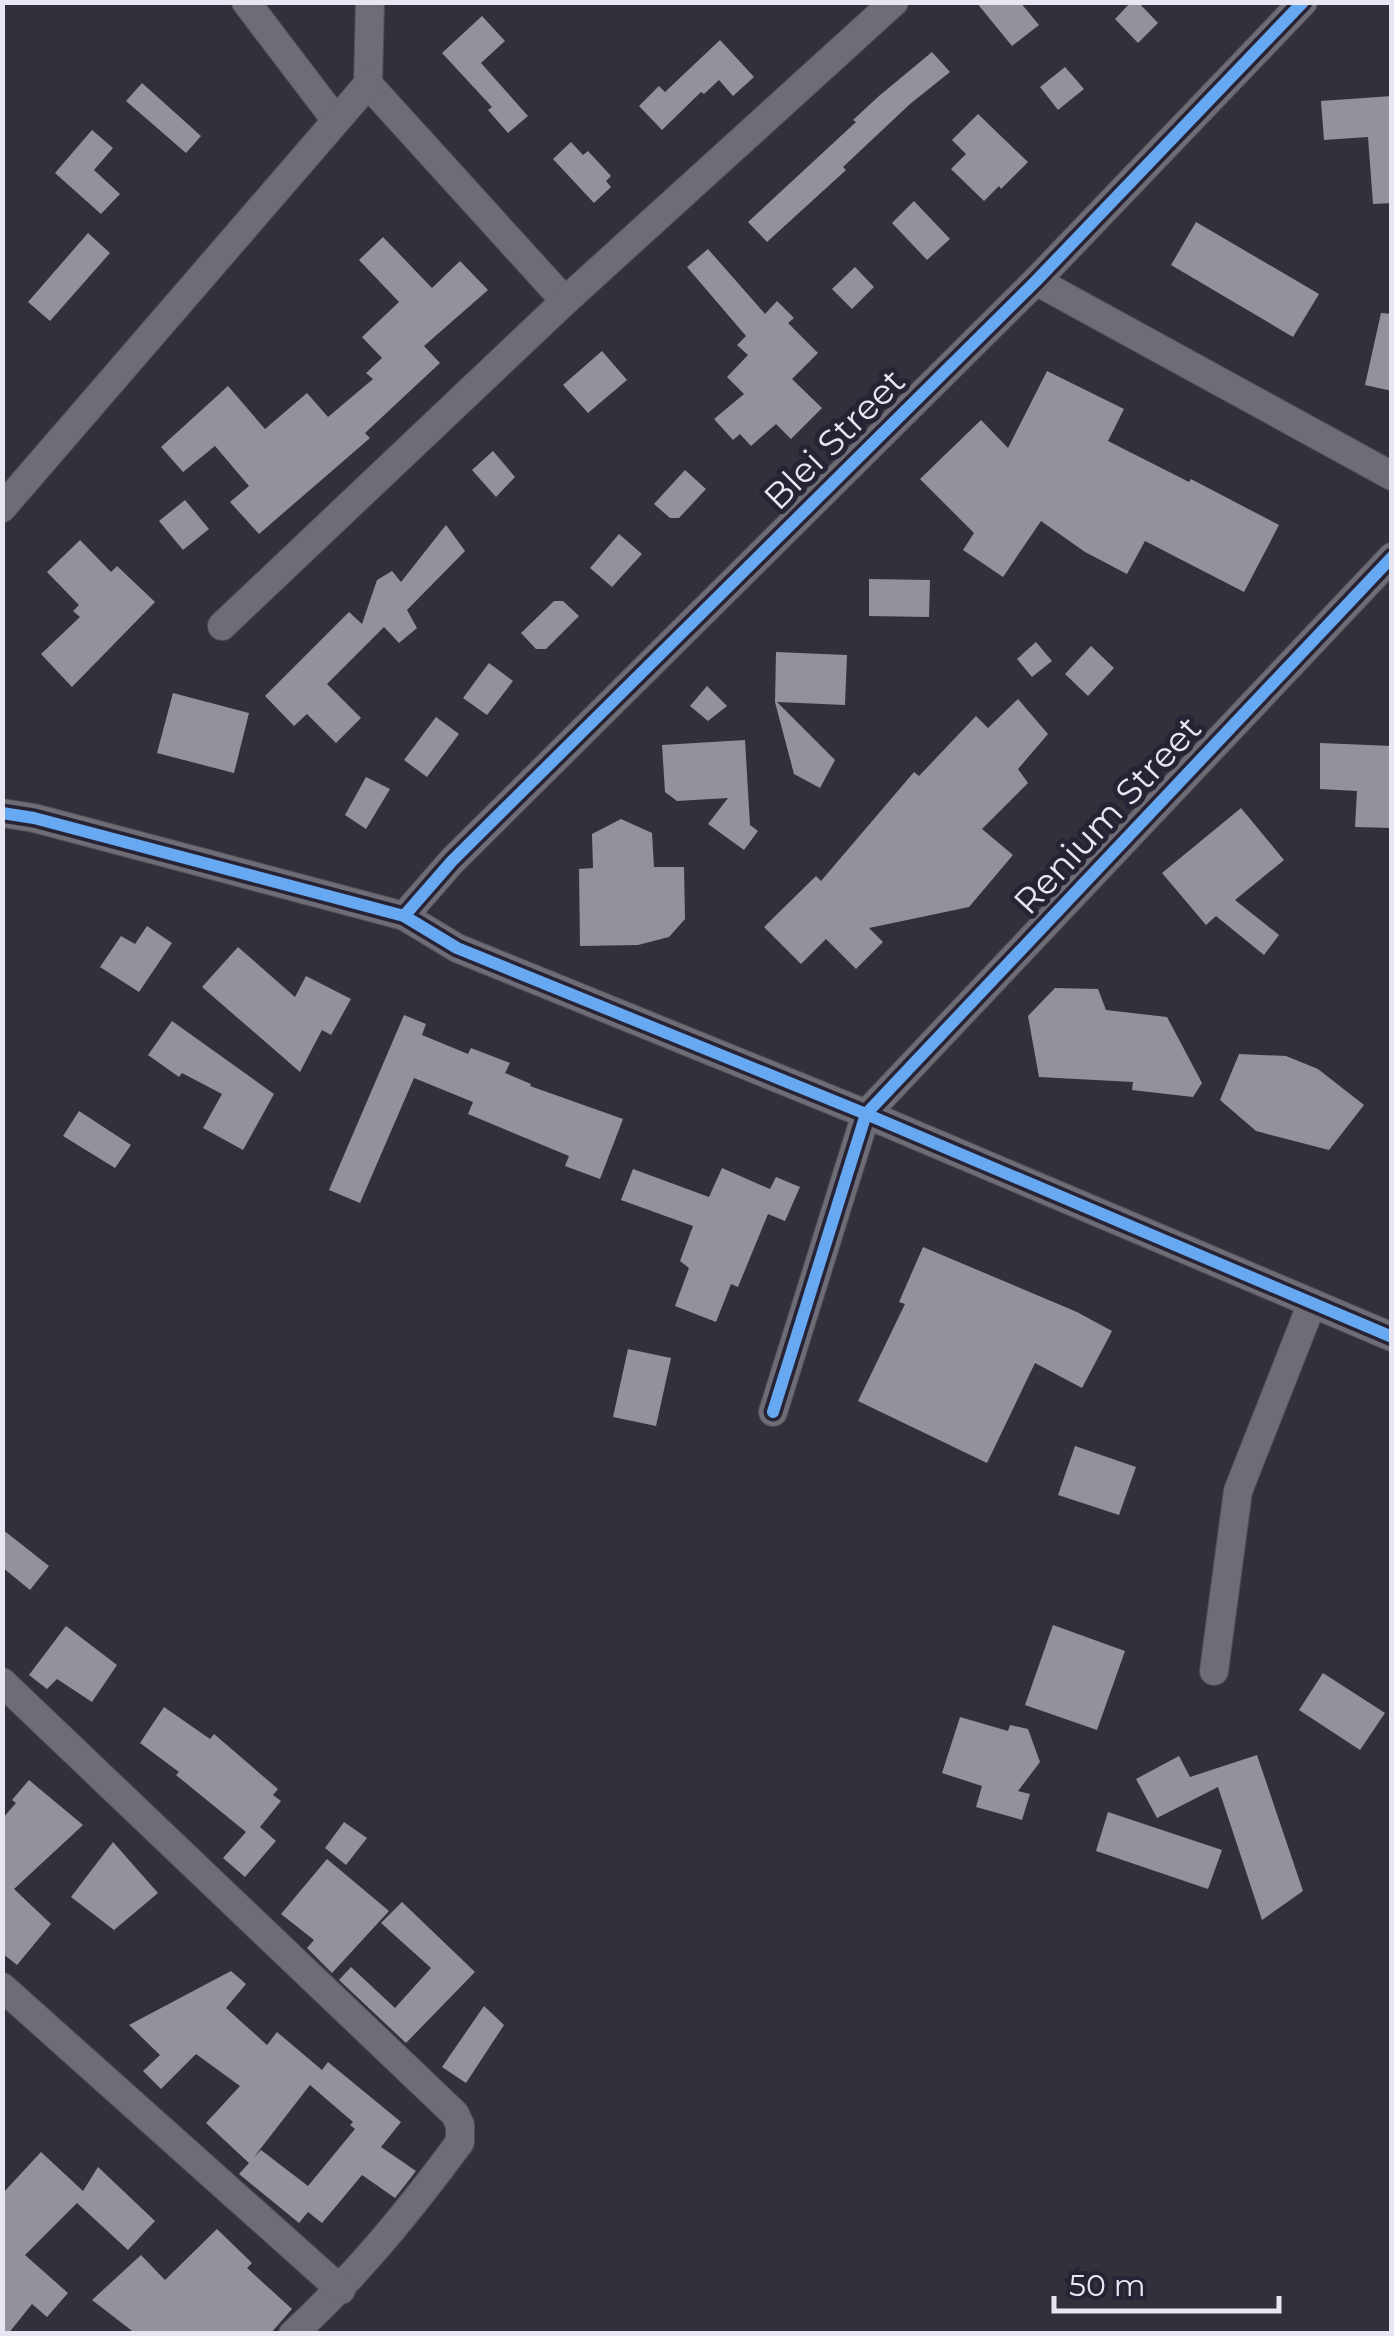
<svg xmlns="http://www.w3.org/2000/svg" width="1394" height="2336" viewBox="0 0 1394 2336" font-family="Montserrat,sans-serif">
<rect width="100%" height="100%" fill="#33303b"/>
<g fill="#94919b" fill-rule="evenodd">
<polygon points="976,2 1020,2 1039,25 1012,46"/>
<polygon points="1131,2 1138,2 1158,23 1138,43 1115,19"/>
<polygon points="482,16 505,41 481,63 528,116 508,133 488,110 492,107 442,53"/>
<polygon points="720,40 754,77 733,96 719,80 704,94 701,92 662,130 639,106 659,86 665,92"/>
<polygon points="932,52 950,72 910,104 843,167 846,170 767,242 748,222 856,122 853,120 879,96"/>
<polygon points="1065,67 1084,89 1058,110 1040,87"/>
<polygon points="142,83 201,136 186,153 126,101"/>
<polygon points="1392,96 1392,203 1373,204 1368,137 1324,140 1321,101"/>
<polygon points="978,114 1028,162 1001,189 999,186 984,201 951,169 966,154 952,140"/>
<polygon points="92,130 113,148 94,170 120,194 101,214 55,173"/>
<polygon points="571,142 583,155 588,151 611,176 606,181 611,187 594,203 553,159"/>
<polygon points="914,201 950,239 927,260 892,223"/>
<polygon points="1196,222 1319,294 1293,337 1171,265"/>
<polygon points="88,233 110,253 50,321 28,302"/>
<polygon points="383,237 432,288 460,261 488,290 424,346 440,363 365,433 370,438 259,534 230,502 249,486 215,446 183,472 161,447 228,386 265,429 307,393 328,417 373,379 366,373 382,358 362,337 399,302 359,260"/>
<polygon points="708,249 765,314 777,301 794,318 788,323 818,353 792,379 822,408 791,439 776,424 751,446 740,434 733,440 714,419 744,394 727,377 748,355 737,345 746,336 687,267"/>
<polygon points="855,267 874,287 852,309 832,289"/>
<polygon points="1381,313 1392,314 1392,391 1365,385"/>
<polygon points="602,351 627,380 588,413 563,385"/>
<polygon points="1047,371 1124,409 1108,441 1189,482 1191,479 1279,525 1244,592 1145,541 1127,574 1085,552 1041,521 1003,577 963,550 974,533 920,479 981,420 1008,448"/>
<polygon points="493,451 515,477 496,497 472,470"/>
<polygon points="685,470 706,489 679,518 670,518 654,504"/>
<polygon points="185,500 209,529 183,550 159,521"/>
<polygon points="446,525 465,551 407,610 417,628 399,643 384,627 327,684 361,718 336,743 307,714 294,726 265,696 349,612 362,624 377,580 392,571 401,582"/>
<polygon points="619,534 642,554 612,587 590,568"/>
<polygon points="80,540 111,572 117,566 155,602 72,687 41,654 80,617 73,611 79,605 47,572"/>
<polygon points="869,579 930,580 929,617 869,616"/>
<polygon points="554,601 563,601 579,616 546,649 536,649 521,633"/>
<polygon points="1036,642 1052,661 1032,677 1017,659"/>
<polygon points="1091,646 1114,668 1088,696 1065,674"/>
<polygon points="776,652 847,655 845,705 777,702 835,760 820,788 794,774 775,702"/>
<polygon points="489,663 513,681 487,715 463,698"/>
<polygon points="707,686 727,706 708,721 690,706"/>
<polygon points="173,693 249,713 234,773 157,753"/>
<polygon points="1018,699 1048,734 1018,769 1028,783 982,829 1013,855 969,907 869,928 883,942 856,969 826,939 801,964 764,927 816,876 821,881 914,772 919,776 976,716 988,728"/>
<polygon points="436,717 459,734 427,777 404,760"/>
<polygon points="745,740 750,825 758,831 744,850 708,824 728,798 677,801 665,792 662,745"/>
<polygon points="1320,743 1392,746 1392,828 1355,827 1357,791 1320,789"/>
<polygon points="366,777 390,789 366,829 345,815"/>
<polygon points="1241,808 1284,860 1235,900 1279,935 1264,955 1216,916 1206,925 1162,873"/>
<polygon points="621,819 652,833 654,867 684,867 685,919 669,937 638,945 580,946 579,869 593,868 592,834"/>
<polygon points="147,926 172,943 139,992 100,967 121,936 135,944"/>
<polygon points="238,947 295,997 306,976 351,999 331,1035 322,1030 300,1072 202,987"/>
<polygon points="1055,988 1098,989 1106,1010 1167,1017 1202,1083 1193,1097 1132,1090 1133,1082 1039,1077 1028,1016"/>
<polygon points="404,1015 426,1024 422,1035 468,1054 471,1048 510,1063 505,1073 531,1084 530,1086 623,1119 600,1179 565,1166 569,1156 468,1114 473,1102 414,1078 360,1203 329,1190"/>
<polygon points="172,1021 274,1094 243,1150 203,1128 222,1094 182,1073 179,1077 148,1055"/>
<polygon points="1239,1054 1286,1056 1318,1069 1364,1105 1329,1150 1256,1131 1220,1100"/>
<polygon points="79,1111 131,1145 115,1168 63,1136"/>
<polygon points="722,1168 770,1189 776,1177 800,1187 785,1221 768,1214 738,1287 731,1284 716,1322 675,1306 689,1268 680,1261 693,1226 621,1200 633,1169 709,1197"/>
<polygon points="923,1247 1077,1312 1112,1331 1082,1388 1035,1363 987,1463 858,1401 905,1304 899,1302"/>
<polygon points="628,1349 671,1358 656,1426 613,1417"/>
<polygon points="1075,1446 1136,1467 1119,1515 1058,1495"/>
<polygon points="2,1529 49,1566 30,1590 2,1567"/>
<polygon points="1053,1625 1125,1651 1097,1730 1025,1705"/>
<polygon points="66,1626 117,1665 92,1702 57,1679 47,1689 29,1675"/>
<polygon points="1323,1673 1385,1713 1360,1750 1299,1710"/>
<polygon points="164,1707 210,1739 214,1734 278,1789 273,1795 281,1801 260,1827 276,1841 245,1877 223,1858 246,1832 176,1775 179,1772 140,1743"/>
<polygon points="960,1717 1008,1731 1010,1725 1028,1729 1040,1762 1018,1791 1030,1794 1022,1820 976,1807 982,1786 942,1773"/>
<polygon points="1257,1755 1303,1891 1262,1920 1218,1787 1157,1818 1136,1779 1179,1756 1190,1777"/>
<polygon points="29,1780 83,1825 14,1889 51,1924 17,1965 2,1953 2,1819 16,1803 12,1800"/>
<polygon points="1108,1812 1222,1850 1208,1889 1096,1851"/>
<polygon points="344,1822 367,1838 346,1865 325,1848"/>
<polygon points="113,1842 158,1893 114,1930 71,1897"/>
<polygon points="327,1859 389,1911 332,1973 307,1948 314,1940 281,1914"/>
<polygon points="402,1902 475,1972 406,2043 339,1980 351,1967 395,2008 431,1968 381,1923"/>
<path d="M231 1971 246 1984 226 2008 267 2045 277 2032 322 2070 328 2062 401 2122 381 2147 416 2171 395 2198 362 2175 322 2223 308 2212 299 2223 239 2174 249 2163 206 2123 240 2086 196 2054 161 2089 143 2071 160 2055 129 2025ZM310 2085 353 2122 350 2125 355 2129 308 2186 261 2150 254 2157Z"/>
<polygon points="484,2006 504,2025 466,2083 442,2067"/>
<polygon points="41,2152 83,2191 98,2167 155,2221 128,2250 77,2203 25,2255 68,2293 47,2317 32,2304 8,2334 2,2334 2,2194"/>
<polygon points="217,2229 252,2263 247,2268 292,2309 270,2334 136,2334 92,2300 141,2255 165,2280"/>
</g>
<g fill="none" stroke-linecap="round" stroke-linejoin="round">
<defs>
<g id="minor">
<polyline points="246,2 335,119"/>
<polyline points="370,2 368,84 565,301"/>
<polyline points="1036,281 1392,476"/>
<polyline points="2,508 368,84"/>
<polyline points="222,626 565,301 894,2"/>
<polyline points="2,813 34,818 404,916 457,948 866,1114 1392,1337"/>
<polyline points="404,916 452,861 1036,281 1303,2"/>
<polyline points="773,1412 866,1114 1392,557"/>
<polyline points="1214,1671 1238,1491 1312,1303"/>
<path d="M2 1682 455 2114 460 2125V2142C409 2211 357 2275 293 2334"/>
<polyline points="2,1987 341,2290"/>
</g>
</defs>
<use href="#minor" stroke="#514e57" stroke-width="30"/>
<use href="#minor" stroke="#6e6c74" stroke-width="28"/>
<defs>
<g id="cycleway">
<polyline points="2,813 34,818 404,916 457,948 866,1114 1392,1337"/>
<polyline points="404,916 452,861 1036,281 1303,2"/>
<polyline points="773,1412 866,1114 1392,557"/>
</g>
</defs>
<use href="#cycleway" stroke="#272234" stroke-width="19"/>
<use href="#cycleway" stroke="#66a8f1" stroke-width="12"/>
</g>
<g text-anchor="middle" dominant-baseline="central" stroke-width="10" stroke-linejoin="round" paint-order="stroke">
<g font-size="35" fill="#e8e6f2" stroke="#272234">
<text transform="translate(834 439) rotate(-45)">Blei Street</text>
<text transform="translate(1107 815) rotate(-47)">Renium Street</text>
</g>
</g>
<rect width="1394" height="2336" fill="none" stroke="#e8e6f2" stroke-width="10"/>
<path d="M1054 2296v15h225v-15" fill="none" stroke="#e8e6f2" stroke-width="5"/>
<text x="1069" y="2296" font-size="30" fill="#e8e6f2" stroke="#272234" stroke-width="8" paint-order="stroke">50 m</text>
</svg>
